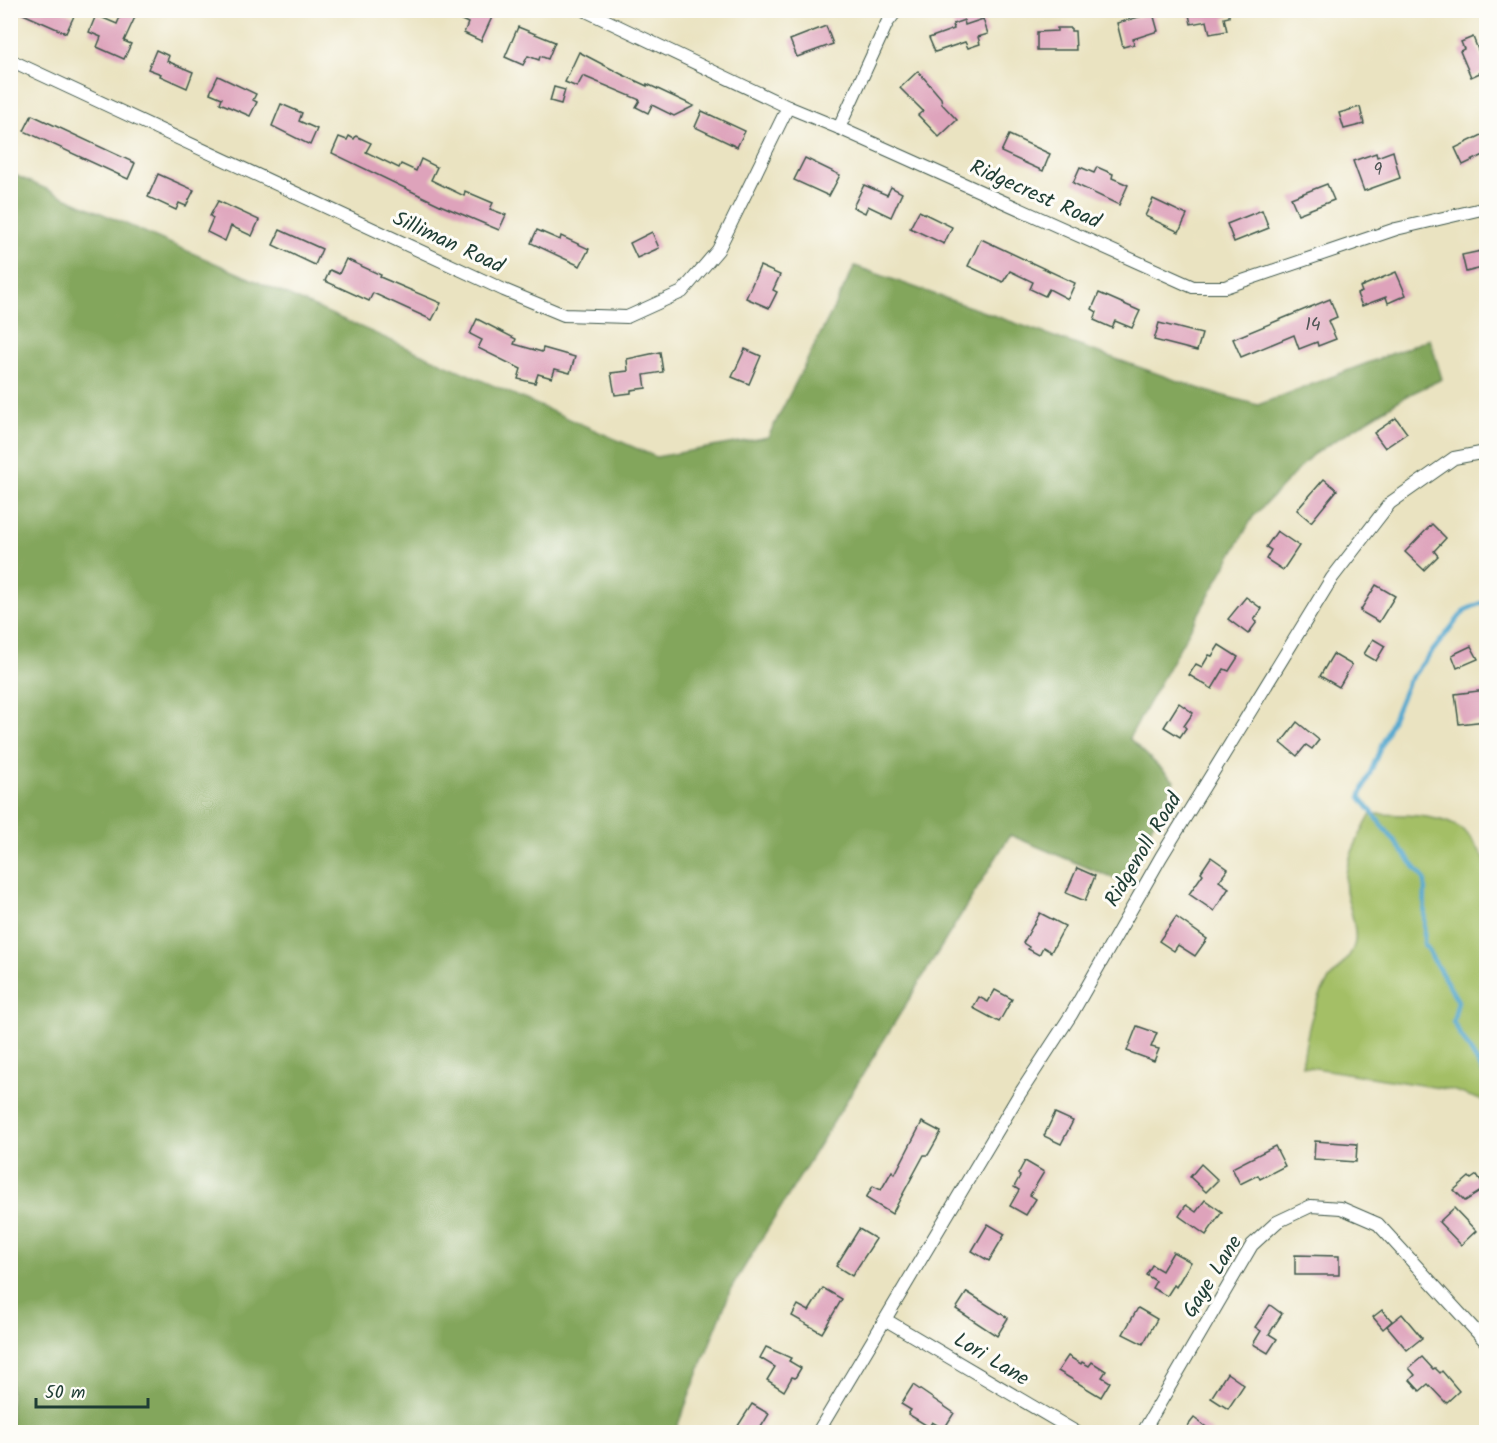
<svg xmlns="http://www.w3.org/2000/svg" width="1497" height="1443" viewBox="0 0 1497 1443" font-family="Kalam,sans-serif">
<rect width="100%" height="100%" fill="#fdfcf7"/>
<filter id="ink" filterUnits="userSpaceOnUse"><feTurbulence type="fractalNoise" baseFrequency=".0167" numOctaves="2"/><feDisplacementMap in="SourceGraphic" scale="12" xChannelSelector="R" yChannelSelector="G"/><feConvolveMatrix kernelMatrix="1 2 1 2 8 2 1 2 1" color-interpolation-filters="sRGB"/></filter>
<filter id="wash" filterUnits="userSpaceOnUse"><feTurbulence type="fractalNoise" baseFrequency=".008" numOctaves="4" result="noise"/><feDisplacementMap in="SourceGraphic" scale="24" xChannelSelector="R" yChannelSelector="G"/><feGaussianBlur stdDeviation="1.35" result="paint"/><feColorMatrix in="noise" values="0 0 0 0 0 0 0 0 0 0 0 0 0 0 0 0 0 1.4 0 .05"/><feComposite in="paint" operator="in"/></filter>
<g filter="url(#wash)">
<rect width="100%" height="100%" fill="#eae3c1"/>
<path fill="#a4bf66" stroke="#627e4d" stroke-width="1.5" d="M1371 814C1399 815 1441 813 1464 831 1473 838 1480 852 1486 861V1102L1452 1090 1302 1066C1307 1035 1310 1011 1327 983 1335 971 1353 957 1355 941 1357 927 1350 910 1347 896 1340 867 1358 839 1371 814Z"/>
<polygon fill="#83a65b" stroke="#517248" stroke-width="1.5" points="10,173 656,457 768,437 855,266 1206,391 1258,405 1430,339 1442,379 1406,396 1312,455 1253,517 1129,738 1174,781 1124,883 1010,835 732,1287 675,1432 11,1432"/>
<g fill="none" stroke-linecap="round" stroke-linejoin="round">
<polyline stroke="#53a8cf" stroke-width="4.5" points="1486,601 1465,610 1408,682 1360,797 1425,880 1424,944 1458,1001 1453,1022 1486,1077"/>
</g>
<g id="blocks">
<g fill="#dea3bb">
<polygon points="14,10 60,10 74,16 66,33"/>
<polygon points="123,10 136,15 124,41 131,44 124,59 97,47 101,37 89,32 96,15 117,24"/>
<polygon points="440,10 484,10 493,15 481,41 464,33 468,23"/>
<polygon points="1188,10 1229,10 1229,17 1224,18 1227,31 1210,34 1207,21 1191,24"/>
<polygon points="1153,13 1158,31 1133,39 1134,44 1123,47 1117,23"/>
<polygon points="983,19 988,34 978,37 980,44 968,48 965,42 935,52 929,38 954,29 953,24 964,20 965,25"/>
<polygon points="826,26 833,44 797,57 790,40"/>
<polygon points="518,27 555,42 548,59 540,56 539,60 528,56 523,65 505,57"/>
<polygon points="1057,28 1071,28 1071,31 1075,31 1076,50 1037,50 1037,32 1057,31"/>
<polygon points="1473,37 1486,70 1471,77 1460,51 1464,49 1461,42"/>
<polygon points="156,50 169,56 167,61 193,72 187,88 160,76 161,74 148,69"/>
<polygon points="579,52 621,74 647,86 647,84 694,106 674,116 652,105 648,113 636,107 640,100 583,76 577,87 565,82"/>
<polygon points="918,71 941,98 942,104 957,120 939,137 918,115 923,111 900,88"/>
<polygon points="218,76 256,94 253,100 257,102 250,116 220,103 222,98 210,93"/>
<polygon points="554,87 565,90 561,104 550,101"/>
<polygon points="281,104 302,113 299,121 317,129 310,145 272,126"/>
<polygon points="1360,107 1364,124 1344,129 1339,113"/>
<polygon points="702,111 745,131 737,147 695,127"/>
<polygon points="32,115 135,163 128,179 24,131"/>
<polygon points="1486,133 1486,154 1463,165 1455,148"/>
<polygon points="1009,135 1050,154 1043,171 1001,152"/>
<polygon points="349,136 354,139 356,136 371,143 366,152 399,168 401,164 416,171 421,159 437,167 431,180 464,196 465,191 493,203 490,209 506,215 499,230 440,205 332,153 339,137 347,140"/>
<polygon points="1393,151 1400,178 1364,191 1353,161 1376,153 1377,157"/>
<polygon points="805,158 840,175 829,196 794,180"/>
<polygon points="1080,167 1094,173 1097,167 1113,174 1112,178 1128,185 1119,205 1073,183"/>
<polygon points="158,174 194,190 186,206 179,203 176,210 148,197"/>
<polygon points="1327,184 1334,200 1298,214 1291,198"/>
<polygon points="864,185 887,195 891,187 902,193 891,217 868,206 865,213 853,207"/>
<polygon points="1153,199 1187,215 1179,232 1145,216"/>
<polygon points="218,201 259,220 252,236 231,226 225,241 207,232 213,218 210,216"/>
<polygon points="1262,210 1269,228 1234,242 1227,224"/>
<polygon points="919,211 952,227 944,244 910,228"/>
<polygon points="280,230 322,249 315,265 273,245"/>
<polygon points="537,230 560,240 561,236 589,249 580,266 531,243"/>
<polygon points="652,232 659,248 637,258 630,243"/>
<polygon points="981,239 1075,283 1068,299 1049,289 1045,296 1030,289 1033,282 1010,271 1003,282 968,266"/>
<polygon points="1486,250 1486,267 1466,272 1462,255"/>
<polygon points="346,259 381,275 380,277 441,303 432,320 373,293 369,301 325,281 330,270 339,274"/>
<polygon points="760,266 780,275 773,290 777,292 769,308 746,298"/>
<polygon points="1396,272 1406,295 1388,303 1386,297 1362,306 1357,294 1362,292 1360,287"/>
<polygon points="1099,293 1140,311 1132,328 1115,321 1112,328 1094,320 1097,312 1092,309"/>
<polygon points="1330,299 1337,317 1328,321 1336,339 1318,346 1317,342 1299,349 1294,335 1241,357 1233,339"/>
<polygon points="477,319 516,339 514,344 542,352 543,348 575,357 570,373 555,369 552,378 538,374 535,383 518,379 521,369 478,348 482,340 470,334"/>
<polygon points="1159,323 1202,334 1197,351 1154,340"/>
<polygon points="745,349 761,356 749,384 732,377"/>
<polygon points="660,352 663,372 644,375 646,388 631,390 631,393 615,395 611,373 628,371 627,359"/>
<polygon points="1396,418 1407,433 1385,448 1374,433"/>
<polygon points="1324,479 1337,490 1311,522 1297,510"/>
<polygon points="1432,524 1446,538 1434,551 1438,556 1424,570 1405,552"/>
<polygon points="1277,531 1299,546 1283,570 1266,559 1271,550 1266,547"/>
<polygon points="1376,585 1395,596 1379,622 1360,611"/>
<polygon points="1246,597 1262,609 1254,620 1257,622 1248,634 1228,619"/>
<polygon points="1373,639 1385,646 1376,661 1364,654"/>
<polygon points="1219,645 1238,657 1229,671 1224,669 1212,689 1189,675 1196,664 1202,667 1209,655 1212,656"/>
<polygon points="1471,646 1478,659 1457,668 1452,655"/>
<polygon points="1333,654 1352,665 1339,687 1320,676"/>
<polygon points="1486,690 1486,721 1459,724 1455,694"/>
<polygon points="1179,703 1193,713 1184,726 1186,728 1180,737 1164,727"/>
<polygon points="1297,722 1319,740 1312,749 1306,745 1297,756 1281,743"/>
<polygon points="1211,857 1228,869 1219,881 1229,888 1214,911 1189,894 1203,874 1201,872"/>
<polygon points="1077,868 1095,876 1085,901 1066,893"/>
<polygon points="1040,913 1065,926 1051,952 1043,947 1039,955 1028,949 1029,947 1023,943"/>
<polygon points="1176,917 1207,939 1195,956 1178,945 1174,951 1159,941"/>
<polygon points="995,990 1012,999 999,1022 973,1008 979,997 988,1002"/>
<polygon points="1137,1026 1157,1033 1151,1047 1159,1049 1154,1061 1127,1051"/>
<polygon points="1055,1113 1073,1121 1061,1144 1044,1136"/>
<polygon points="922,1122 941,1132 928,1155 924,1155 892,1214 866,1198 873,1186 881,1190 892,1171 895,1174"/>
<polygon points="1315,1141 1357,1144 1356,1162 1314,1159"/>
<polygon points="1275,1146 1285,1166 1260,1179 1258,1175 1240,1184 1232,1168"/>
<polygon points="1025,1161 1044,1172 1030,1195 1036,1199 1026,1215 1010,1206 1019,1190 1014,1187 1020,1176 1018,1174"/>
<polygon points="1201,1164 1218,1180 1206,1192 1190,1177"/>
<polygon points="1477,1175 1486,1188 1465,1201 1454,1190 1469,1177 1471,1179"/>
<polygon points="1205,1200 1222,1212 1206,1235 1179,1216 1186,1205 1196,1212"/>
<polygon points="1454,1208 1476,1231 1461,1245 1439,1222"/>
<polygon points="988,1224 1005,1234 989,1261 972,1251"/>
<polygon points="859,1229 876,1239 852,1276 836,1266"/>
<polygon points="1173,1252 1191,1262 1176,1287 1174,1285 1167,1296 1152,1288 1156,1281 1146,1275 1152,1265 1162,1271"/>
<polygon points="1295,1255 1339,1256 1339,1275 1295,1275"/>
<polygon points="823,1288 842,1299 822,1333 792,1316 798,1305 809,1311"/>
<polygon points="967,1292 1008,1318 997,1336 956,1309"/>
<polygon points="1270,1305 1282,1314 1269,1334 1277,1339 1268,1353 1253,1344 1261,1331 1255,1327"/>
<polygon points="1138,1308 1157,1319 1143,1344 1123,1334"/>
<polygon points="1382,1310 1392,1321 1383,1329 1373,1317"/>
<polygon points="1402,1314 1422,1338 1407,1350 1387,1326"/>
<polygon points="766,1347 791,1358 789,1361 801,1368 795,1378 792,1377 784,1391 767,1380 775,1367 760,1358"/>
<polygon points="1068,1356 1081,1364 1082,1362 1089,1366 1092,1362 1106,1371 1102,1377 1110,1382 1101,1397 1058,1371"/>
<polygon points="1422,1357 1433,1369 1435,1368 1440,1373 1442,1371 1459,1391 1446,1403 1428,1384 1420,1391 1410,1380 1415,1375 1409,1368"/>
<polygon points="1227,1373 1244,1385 1228,1409 1211,1398"/>
<polygon points="913,1385 954,1413 944,1429 932,1422 929,1427 908,1414 911,1410 901,1404"/>
<polygon points="752,1404 769,1414 758,1432 734,1432"/>
<polygon points="1194,1418 1213,1432 1183,1432"/>
</g>
</g>
</g>
<g filter="url(#ink)">
<use href="#blocks" fill-opacity="0" stroke="#3d5649" stroke-width="1.5"/>
<g fill="none" stroke-linecap="round" stroke-linejoin="round">
<defs>
<g id="minor">
<polyline points="584,10 788,107 839,128 1193,287 1225,287 1396,229 1486,208"/>
<polyline points="10,60 504,290 564,315 627,317 682,292 718,250 788,107"/>
<polyline points="839,128 887,23 897,10"/>
<polyline points="886,1320 1076,1432"/>
<polyline points="818,1432 1017,1098 1071,1015 1161,857 1332,578 1390,503 1454,458 1486,452"/>
<polyline points="1143,1432 1252,1245 1277,1222 1311,1206 1341,1208 1378,1224 1486,1342"/>
</g>
</defs>
<use href="#minor" stroke="#3d5649" stroke-width="14"/>
<use href="#minor" stroke="#fff" stroke-width="12"/>
</g>
</g>
<g text-anchor="middle" dominant-baseline="central" stroke-width="6" stroke-linejoin="round" paint-order="stroke">
<g font-size="18" fill="#4f5656">
<text x="1378" y="170">9</text>
<text x="1313" y="325">14</text>
</g>
<g font-size="21" fill="#1f3d34" stroke="#fdfcf7">
<text transform="translate(1035 195) rotate(24)">Ridgecrest Road</text>
<text transform="translate(448 243) rotate(25)">Silliman Road</text>
<text transform="translate(1144 850) rotate(-59)">Ridgenoll Road</text>
<text transform="translate(1213 1277) rotate(-58)">Gaye Lane</text>
<text transform="translate(991 1360) rotate(31)">Lori Lane</text>
</g>
</g>
<rect width="1497" height="1443" fill="none" stroke="#fdfcf7" stroke-width="36"/>
<path d="M36 1398v9h112v-9" fill="none" stroke="#1f3d34" stroke-width="3"/>
<text x="45" y="1398" font-size="18" fill="#1f3d34" stroke="#fdfcf7" stroke-width="4.5" paint-order="stroke">50 m</text>
</svg>
